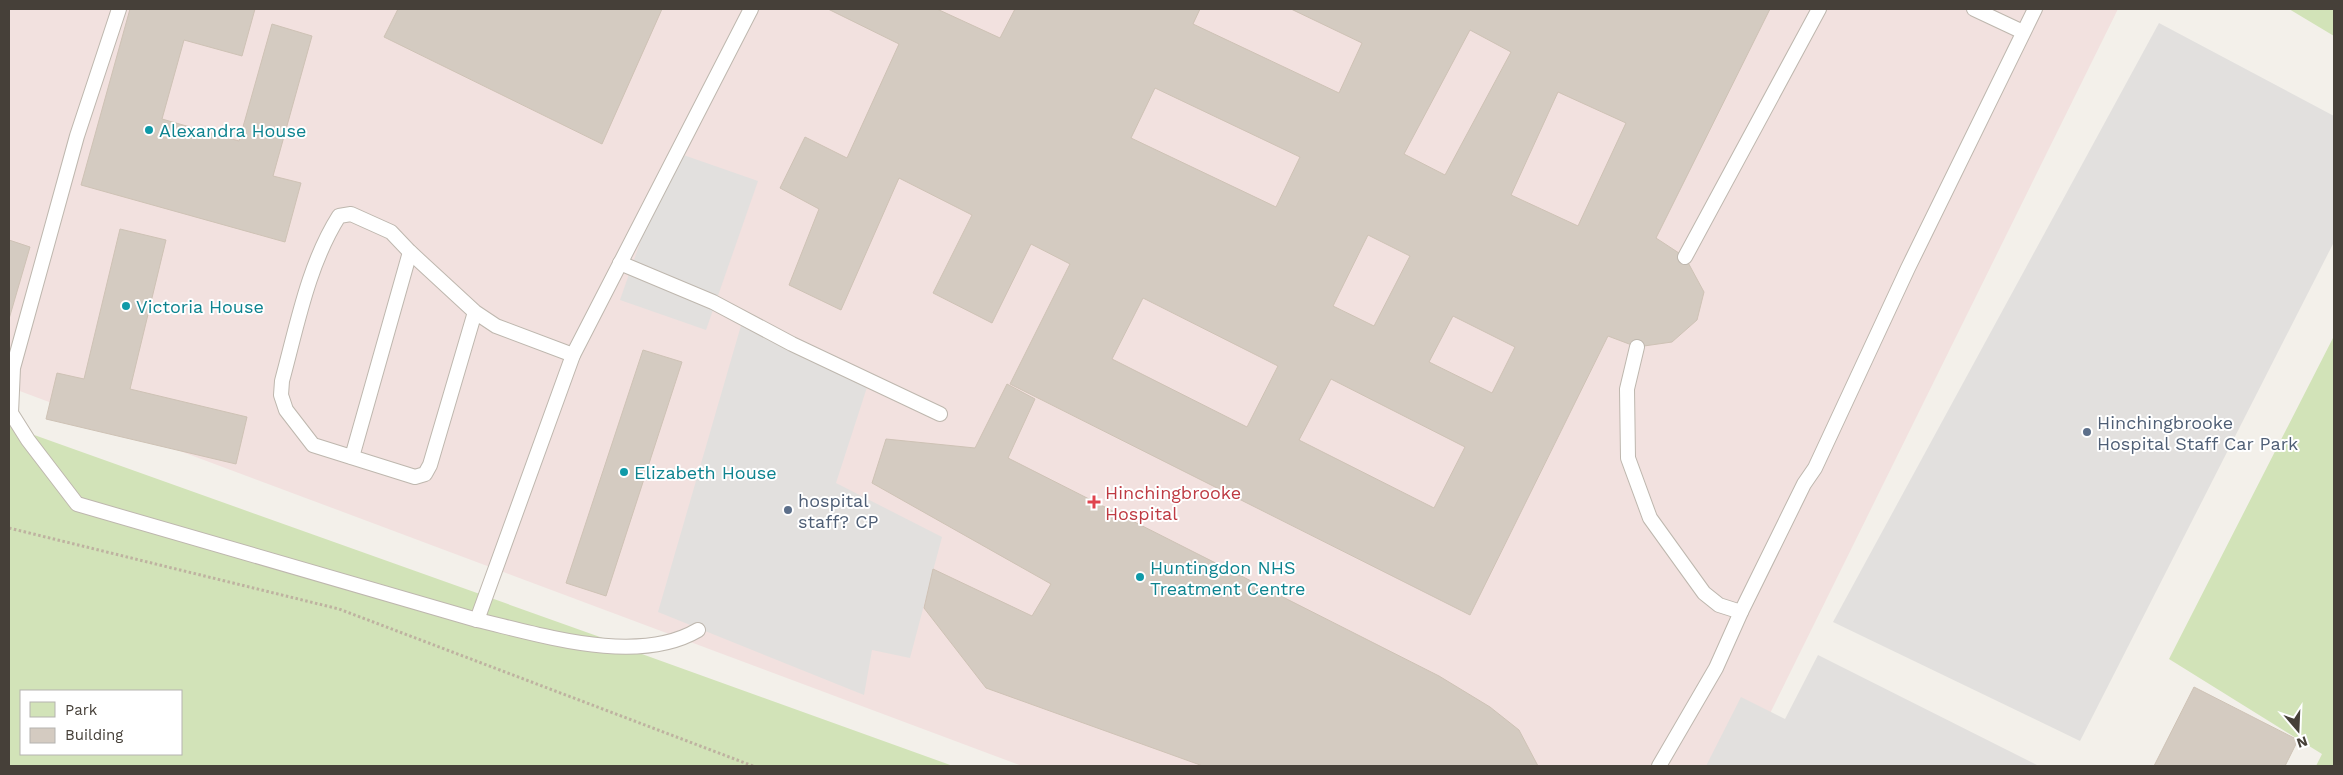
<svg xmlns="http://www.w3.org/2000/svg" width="2343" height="775" viewBox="0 0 2343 775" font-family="'Work Sans',sans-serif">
<rect width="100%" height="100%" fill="#f3f0ea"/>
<polygon fill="#f2e1df" points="9,9 2118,9 1744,766 1022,766 9,387"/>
<g fill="#d2e3b8" fill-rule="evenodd">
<polygon points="2289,9 2334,9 2334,36"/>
<polygon points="2334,336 2334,766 2316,766 2322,754 2169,659"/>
<path d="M9 426 628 647V649L953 766H9ZM21 691H181V754H21Z"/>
</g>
<g fill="#e2e0de">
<polygon points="2159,23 2334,116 2334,242 2080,741 1833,622"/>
<polygon points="672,151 758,181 706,330 620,300"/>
<polygon points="742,322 870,378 836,483 942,537 910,658 872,650 864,695 658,612"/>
<polygon points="1818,655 2039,766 1706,766 1741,697 1785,719"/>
</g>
<g fill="#d4cbc1" stroke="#cec2b5" fill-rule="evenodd">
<polygon points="130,9 255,9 242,56 184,40 162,119 239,141 272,24 312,36 273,176 301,183 285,242 81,185"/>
<polygon points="398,9 662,9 602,144 384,37"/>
<path d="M828 9H937L1000 38 1015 9H1200L1193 24 1339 93 1362 43 1291 9H1770L1656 238 1685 257 1704 292 1697 320 1672 342 1637 347 1608 336 1470 615 1010 384 1070 264 1031 244 992 323 933 293 972 215 899 178 841 310 789 285 819 209 780 188 805 137 847 158 899 44ZM1470 30 1511 52 1445 175 1404 154ZM1155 88 1300 157 1276 207 1131 138ZM1558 92 1626 123 1578 226 1511 195ZM1368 235 1410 256 1374 326 1333 306ZM1143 298 1278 366 1247 427 1112 359ZM1453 316 1515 347 1492 393 1429 362ZM1331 379 1465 447 1434 508 1299 440Z"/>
<polygon points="120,229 166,240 130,389 247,417 236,464 46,419 57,373 84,379"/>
<polygon points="9,240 30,247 9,319"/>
<polygon points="643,350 682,362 606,596 566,583"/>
<polygon points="1007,384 1035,399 1008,458 1439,676 1490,707 1519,730 1538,766 1203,766 986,688 924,608 933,569 1032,616 1051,584 872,483 886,439 975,448"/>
<polygon points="2194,687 2298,740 2285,766 2154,766"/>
</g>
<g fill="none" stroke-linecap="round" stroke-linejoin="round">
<defs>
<g id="lane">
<polyline points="119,9 77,136 13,368 11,413 28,440 77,504 477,620 573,355 751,9"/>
<polyline points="1974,9 2023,32"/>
<polyline points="1685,257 1819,9"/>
<polyline points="620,263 713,302 792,344 940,414"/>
<path d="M475 312 430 465 425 474 415 477 313 445 286 410 281 395 282 381C297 326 308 265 339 216L351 214 391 232 410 252 475 312 496 326 573 355"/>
<polyline points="1637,347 1627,389 1628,458 1650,518 1704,593 1719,605 1741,612"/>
<polyline points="352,457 410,252"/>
<path d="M477 620C542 635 637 666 698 630"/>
<polyline points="1659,766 1716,668 1741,612 1804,484 1815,468 1908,268 2035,9"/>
</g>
</defs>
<use href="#lane" stroke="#beb7ae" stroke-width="16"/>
<polyline stroke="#beb2a0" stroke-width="3" stroke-dasharray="2.5 2.5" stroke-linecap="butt" points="9,528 339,609 753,766"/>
<use href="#lane" stroke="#fff" stroke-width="14"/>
</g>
<g fill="#0f9aa8" stroke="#fff" stroke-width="2">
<circle cx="149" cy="130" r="5"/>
<circle cx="126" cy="306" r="5"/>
<circle cx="624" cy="472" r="5"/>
<circle cx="1140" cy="577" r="5"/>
</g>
<g fill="#5c6f8a" stroke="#fff" stroke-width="2">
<circle cx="2087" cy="432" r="5"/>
<circle cx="788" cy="510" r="5"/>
</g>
<path fill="#e0444e" stroke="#fff" stroke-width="2" d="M1091.5 494.5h5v5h5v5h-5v5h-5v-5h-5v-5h5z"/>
<g text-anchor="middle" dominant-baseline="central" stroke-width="4" stroke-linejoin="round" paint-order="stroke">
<g font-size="18" fill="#0d838f" stroke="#fff" text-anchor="start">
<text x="159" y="130">Alexandra House</text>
<text x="136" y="306">Victoria House</text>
<text x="634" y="472">Elizabeth House</text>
<text x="1150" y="567">Huntingdon NHS<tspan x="1150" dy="21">Treatment Centre</tspan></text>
</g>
<g font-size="18" fill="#4e5e75" stroke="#fff" text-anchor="start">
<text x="2097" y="422">Hinchingbrooke<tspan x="2097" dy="21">Hospital Staff Car Park</tspan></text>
<text x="798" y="500">hospital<tspan x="798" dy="21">staff? CP</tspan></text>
</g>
<g font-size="18" fill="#be3a42" stroke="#fff" text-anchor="start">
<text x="1105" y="492">Hinchingbrooke<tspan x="1105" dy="21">Hospital</tspan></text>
</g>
</g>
<rect width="2343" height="775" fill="none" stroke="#464039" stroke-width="20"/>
<rect x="20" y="690" width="162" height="65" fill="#ffffff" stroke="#b5b3b0"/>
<rect x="30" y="702" width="25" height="15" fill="#d2e3b8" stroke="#b5b3b0"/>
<text x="65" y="715" font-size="15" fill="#464039">Park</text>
<rect x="30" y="728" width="25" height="15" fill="#d4cbc1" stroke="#b5b3b0"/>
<text x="65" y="740" font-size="15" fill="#464039">Building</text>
<g transform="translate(2298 730) rotate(161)" stroke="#ffffff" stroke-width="4" paint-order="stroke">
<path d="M0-4L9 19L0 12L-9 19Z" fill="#464039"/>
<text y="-8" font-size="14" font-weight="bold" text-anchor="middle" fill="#464039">N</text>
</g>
</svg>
